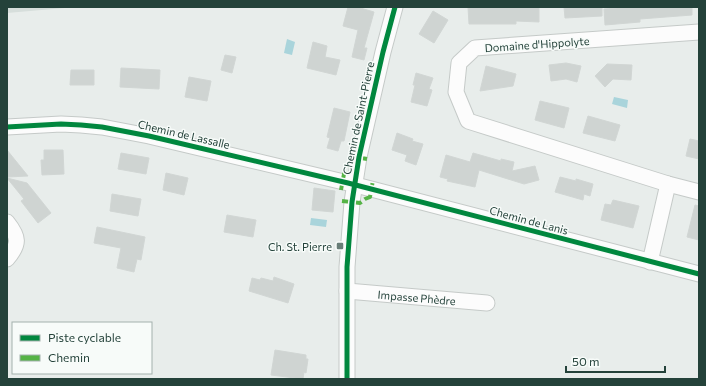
<svg xmlns="http://www.w3.org/2000/svg" width="706" height="386" viewBox="0 0 706 386" font-family="Commissioner,sans-serif">
<rect width="100%" height="100%" fill="#e8edeb"/>
<polygon fill="#d6dedb" points="7,7 76,7 7,13"/>
<g fill="#a9d4db">
<polygon points="287,39 295,42 292,55 284,53"/>
<polygon points="614,97 628,100 627,108 612,104"/>
<polygon points="311,218 327,220 326,227 310,225"/>
</g>
<g fill="#cfd4d2" stroke="#d1d6d4">
<polygon points="348,7 357,7 374,12 364,48 367,48 364,60 352,57 358,30 343,26"/>
<polygon points="468,7 539,7 539,22 516,21 516,24 469,24"/>
<polygon points="564,7 602,7 602,16 565,18"/>
<polygon points="630,7 692,7 692,15 640,19 640,22 605,25 604,9"/>
<polygon points="433,11 448,20 434,43 419,34"/>
<polygon points="313,42 327,46 325,57 340,60 336,75 307,68"/>
<polygon points="225,55 236,57 232,73 221,70"/>
<polygon points="566,63 581,66 577,82 566,79 551,81 549,65"/>
<polygon points="607,64 632,65 631,80 613,79 605,87 595,76"/>
<polygon points="486,66 516,74 513,86 480,91"/>
<polygon points="121,68 160,70 159,89 120,87"/>
<polygon points="71,70 94,70 94,85 70,85"/>
<polygon points="416,73 433,78 429,89 432,90 427,106 411,102 415,85 413,85"/>
<polygon points="189,77 211,81 207,101 185,97"/>
<polygon points="540,101 569,108 564,128 535,120"/>
<polygon points="334,108 350,112 344,141 341,141 338,151 327,148 330,138 327,137"/>
<polygon points="588,116 620,125 615,141 583,133"/>
<polygon points="397,133 413,139 412,141 423,144 416,165 405,161 407,155 392,150"/>
<polygon points="690,139 699,141 699,159 686,156"/>
<polygon points="7,150 28,176 7,177"/>
<polygon points="44,150 63,150 64,174 42,175 41,160 44,160"/>
<polygon points="121,153 149,158 146,174 118,169"/>
<polygon points="473,153 501,161 501,159 514,162 512,171 535,166 539,180 524,184 479,170 475,187 447,181 448,179 440,177 446,155 470,162"/>
<polygon points="166,173 188,178 184,195 163,190"/>
<polygon points="560,177 576,181 576,179 593,184 590,196 584,194 583,200 555,192"/>
<polygon points="7,178 27,183 51,213 38,223 21,201 24,199"/>
<polygon points="314,188 335,191 333,212 312,210"/>
<polygon points="112,194 141,199 138,216 110,211"/>
<polygon points="613,200 639,206 633,228 601,220 605,204 611,205"/>
<polygon points="695,205 699,206 699,240 687,237"/>
<polygon points="227,215 256,220 253,237 224,232"/>
<polygon points="97,227 145,237 141,260 137,259 134,272 117,268 121,248 94,243"/>
<polygon points="274,277 294,284 288,303 249,291 252,278 260,280 261,278 273,281"/>
<polygon points="275,350 306,355 306,359 308,359 306,373 304,372 303,379 271,375"/>
</g>
<g fill="none" stroke-linecap="round" stroke-linejoin="round">
<defs>
<g id="minor">
<polyline points="699,32 475,48 459,63 456,92 468,121 668,184 699,192"/>
<polyline points="7,127 61,124 81,125 102,127 149,136 348,183 699,274"/>
<path d="M7 222C19 237 20 244 7 259"/>
<polyline points="650,262 668,184"/>
<path id="s1" d="M347 291 487 303"/>
<polyline points="347,379 347,267 352,202 359,157 383,52 395,7"/>
</g>
</defs>
<use href="#minor" stroke="#c5cac8" stroke-width="17"/>
<use href="#minor" stroke="#fcfcfc" stroke-width="15"/>
<g stroke="#55b346" stroke-width="4" stroke-dasharray="8 4" stroke-linecap="butt">
<polyline points="341,190 344,174 350,163 351,156 367,159"/>
<polyline points="342,201 360,203 365,199 370,197 373,180"/>
</g>
<defs>
<g id="cycleway">
<polyline points="7,127 61,124 81,125 102,127 149,136 348,183 699,274"/>
<polyline points="347,379 347,267 352,202 359,157 383,52 395,7"/>
</g>
</defs>
<use href="#cycleway" stroke="#f7fbf9" stroke-width="8"/>
<use href="#cycleway" stroke="#00873e" stroke-width="5"/>
</g>
<rect fill="#697e78" stroke="#f7fbf9" stroke-width="1.5" x="336" y="242" width="8" height="8" rx="2"/>
<g text-anchor="middle" dominant-baseline="central" stroke-width="3" stroke-linejoin="round" paint-order="stroke">
<g font-size="11" fill="#24423a" stroke="#f7fbf9">
<text transform="translate(537 44) rotate(-4)">Domaine d'Hippolyte</text>
<text transform="translate(358 118) rotate(-78)">Chemin de Saint-Pierre</text>
<text transform="translate(184 134) rotate(13)">Chemin de Lassalle</text>
<text transform="translate(529 220) rotate(15)">Chemin de Lanis</text>
<text stroke="none"><textPath href="#s1" startOffset="70">Impasse Phèdre</textPath></text>
</g>
<g font-size="11" fill="#24423a" stroke="#f7fbf9" text-anchor="end">
<text x="332" y="246">Ch. St. Pierre</text>
</g>
</g>
<rect width="706" height="386" fill="none" stroke="#24423a" stroke-width="16"/>
<rect x="12" y="322" width="140" height="52" fill="#f7fbf9" stroke="#a3b1ad"/>
<rect x="20" y="335" width="20" height="6" fill="#00873e" stroke="#a3b1ad"/>
<text x="48" y="342" font-size="12" fill="#24423a">Piste cyclable</text>
<rect x="20" y="355" width="20" height="6" fill="#55b346" stroke="#a3b1ad"/>
<text x="48" y="362" font-size="12" fill="#24423a">Chemin</text>
<path d="M566 366v6h99v-6" fill="none" stroke="#24423a" stroke-width="2"/>
<text x="572" y="366" font-size="12" fill="#24423a" stroke="#f7fbf9" stroke-width="3" paint-order="stroke">50 m</text>
</svg>
